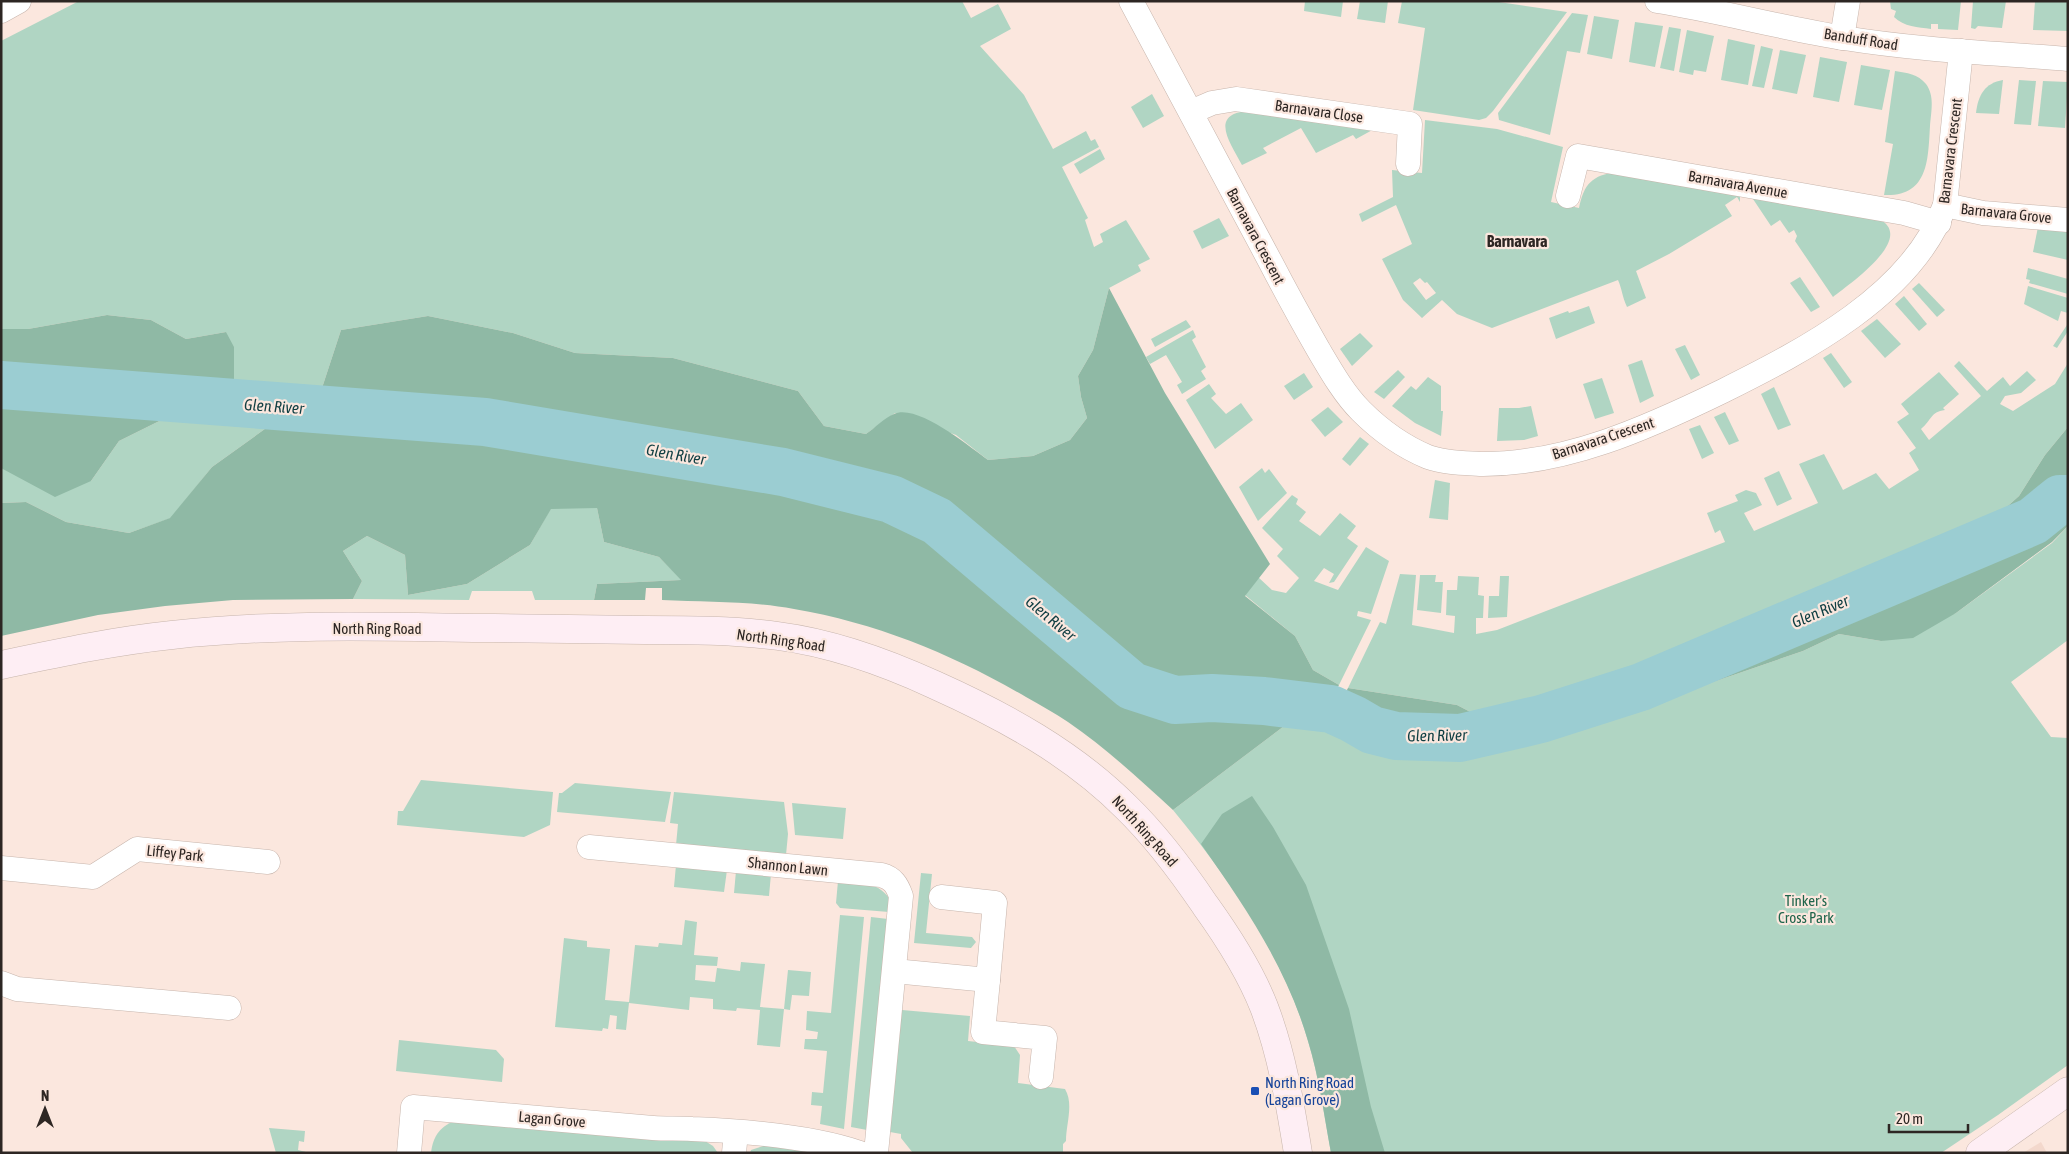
<svg xmlns="http://www.w3.org/2000/svg" width="2069" height="1154" viewBox="0 0 2069 1154" font-family="'Asap Condensed',sans-serif">
<rect width="100%" height="100%" fill="#fbe7de"/>
<polygon fill="#f3d8cc" points="2041,1142 2047,1153 2023,1153"/>
<g fill="#b0d5c3" fill-rule="evenodd">
<polygon points="79,1 962,1 971,18 998,4 1011,29 980,46 1024,95 1053,149 1086,131 1091,141 1095,139 1099,147 1062,167 1088,218 1085,220 1094,247 1103,242 1100,234 1126,220 1150,259 1138,265 1141,271 1109,288 1093,350 1078,376 1081,397 1087,418 1070,440 1033,456 988,460 956,435 895,413 866,434 824,426 798,391 673,358 575,353 513,333 428,316 341,330 322,388 212,467 171,518 129,533 66,522 26,502 1,503 1,468 91,481 119,441 234,384 226,332 186,339 151,320 107,315 28,329 1,329 1,41"/>
<polygon points="1305,1 1343,1 1341,17 1304,11"/>
<polygon points="1360,1 1388,1 1385,23 1357,19"/>
<polygon points="1402,1 1492,1 1567,12 1493,111 1486,118 1479,120 1413,110 1425,28 1398,23"/>
<path d="M1890 1H1961L1958 30 1938 29V24H1931V29C1918 27 1904 27 1894 17L1896 11 1891 9Z"/>
<polygon points="1973,1 2006,1 2002,28 1978,26 1975,29 1971,28"/>
<polygon points="2035,1 2068,1 2068,31 2033,30"/>
<polygon points="1572,13 1588,15 1580,53 1567,51 1550,135 1499,120 1498,113"/>
<polygon points="1594,16 1619,20 1612,59 1587,54"/>
<polygon points="1635,22 1663,26 1655,67 1629,62"/>
<polygon points="1669,27 1681,29 1674,71 1660,68"/>
<polygon points="1687,30 1714,36 1706,72 1694,70 1693,75 1679,72"/>
<polygon points="1728,39 1755,45 1748,85 1721,80"/>
<polygon points="1761,46 1773,49 1764,88 1752,86"/>
<polygon points="1780,50 1806,55 1797,94 1772,89"/>
<polygon points="1820,57 1847,62 1839,102 1813,97"/>
<polygon points="1861,65 1890,70 1882,110 1854,105"/>
<path d="M1895 71C1907 73 1918 74 1926 84 1935 96 1931 112 1930 126 1928 159 1929 197 1884 195L1893 144 1885 142Z"/>
<path d="M2003 80 1999 114 1976 113C1978 95 1985 83 2003 80Z"/>
<polygon points="2019,80 2036,81 2031,125 2014,124"/>
<polygon points="2043,81 2068,82 2065,128 2038,126"/>
<polygon points="1152,94 1164,116 1143,128 1131,107"/>
<path d="M1248 111 1376 128 1356 139 1353 135 1316 153 1301 128 1265 147 1263 148 1267 153 1242 165C1231 144 1208 114 1248 111Z"/>
<path d="M1425 120 1497 129 1563 147 1551 202 1579 208C1584 184 1592 175 1617 172L1740 194V202L1737 197 1725 205 1732 216 1669 254 1636 271 1646 298 1627 307C1622 296 1622 289 1618 280L1492 328 1457 314 1442 300 1422 318 1403 300 1382 259 1412 244 1396 205 1362 222 1359 214 1393 197 1392 170 1422 173ZM1420 278 1425 283 1427 282 1436 293 1426 300 1413 283Z"/>
<polygon points="1100,149 1105,159 1080,174 1074,164"/>
<path d="M1751 196 1879 219C1917 238 1848 285 1833 297L1795 241 1797 236 1794 230 1789 233 1780 220 1771 226Z"/>
<polygon points="1219,218 1229,236 1202,249 1193,231"/>
<polygon points="2038,227 2068,230 2068,260 2033,252"/>
<polygon points="2028,268 2068,279 2068,294 2029,283 2030,280 2026,279"/>
<polygon points="1800,277 1820,307 1811,312 1790,283"/>
<polygon points="1919,283 1945,310 1937,317 1912,289"/>
<polygon points="2028,286 2068,298 2068,313 2061,311 2058,321 2024,304"/>
<polygon points="1904,296 1927,324 1919,331 1895,304"/>
<polygon points="1589,306 1595,323 1556,339 1549,318 1568,311 1569,313"/>
<polygon points="2068,318 2068,331 2057,348 2053,346 2067,325"/>
<polygon points="1877,319 1901,344 1885,358 1861,331"/>
<polygon points="1186,320 1191,327 1155,347 1151,339"/>
<polygon points="1193,330 1196,337 1192,340 1206,367 1201,371 1206,379 1182,394 1177,385 1182,382 1166,355 1150,364 1146,357"/>
<polygon points="1360,333 1373,346 1352,366 1340,349"/>
<polygon points="1685,345 1700,375 1691,380 1675,349"/>
<polygon points="1831,353 1852,382 1844,388 1823,358"/>
<polygon points="1642,360 1654,396 1640,403 1628,365"/>
<path d="M1959 361 1987 391 2003 377 2010 386 2027 371 2036 380 2021 393 2005 396 2000 404 2013 411 2055 384 2068 363V427L2045 455 2019 496 2000 513 1920 554 1876 579 1815 605 1755 624 1660 665 1597 687 1480 717 1457 705 1348 688 1380 622 1386 624 1400 574 1416 575 1412 625 1454 633 1455 616 1446 615 1447 590H1457L1458 576 1479 577 1478 595 1484 596 1483 618H1476V634L1497 630 1725 542 1720 530 1715 533 1707 513 1738 501 1735 495 1746 490 1756 493 1762 505 1744 513 1754 531 1818 503 1799 464 1824 454 1843 490 1876 473 1889 489 1919 470 1909 453 1916 448 1897 422 1909 414 1901 404 1939 372 1959 394 1943 408 1945 410C1930 412 1932 420 1921 429L1929 440 1981 396 1954 366Z"/>
<polygon points="1398,370 1405,377 1384,399 1374,392"/>
<polygon points="1304,373 1313,387 1294,400 1284,386"/>
<polygon points="1428,377 1441,386 1441,411 1443,411 1441,436 1415,423 1392,406 1411,386 1416,390"/>
<polygon points="1602,378 1614,413 1595,419 1583,384"/>
<polygon points="1209,384 1216,394 1211,398 1226,414 1241,403 1253,420 1215,449 1186,400"/>
<polygon points="1774,387 1791,425 1778,430 1761,394"/>
<polygon points="1531,406 1538,436 1524,440 1497,441 1499,408 1519,408"/>
<polygon points="1328,407 1343,422 1325,437 1311,420"/>
<polygon points="1725,412 1739,441 1729,445 1714,417"/>
<polygon points="1700,425 1714,453 1702,459 1689,429"/>
<polygon points="1360,437 1369,444 1350,466 1342,459"/>
<polygon points="1262,468 1265,473 1269,469 1287,493 1258,521 1239,487"/>
<polygon points="1779,471 1792,499 1777,506 1764,478"/>
<polygon points="1435,480 1450,483 1448,520 1429,518"/>
<polygon points="1292,495 1298,499 1296,504 1306,512 1299,521 1320,536 1340,513 1356,526 1347,538 1358,546 1334,582 1329,583 1334,574 1324,568 1314,581 1338,590 1366,547 1389,561 1371,614 1358,611 1357,616 1371,620 1339,685 1313,670 1295,636 1245,595 1258,577 1272,590 1286,593 1299,578 1277,556 1283,549 1262,528"/>
<polygon points="551,508 597,508 604,542 659,557 682,580 597,584 594,600 535,600 532,591 472,591 469,600 353,599 362,581 343,551 367,536 405,555 408,595 467,584 530,545"/>
<path d="M2068 526V640L2011 682 2051 737 2068 738V1065L1998 1115 1941 1153H1331C1324 1116 1319 1077 1308 1041 1283 955 1229 878 1173 810L1296 717C1326 716 1326 718 1345 741L1623 713 1803 651 1839 634 1881 641 1956 613 2052 543Z"/>
<polygon points="1420,575 1436,575 1435,582 1443,582 1441,613 1417,610"/>
<polygon points="1500,576 1509,576 1507,617 1488,618 1489,596 1499,596"/>
<polygon points="421,780 553,792 550,825 524,837 397,825 398,811 403,811"/>
<polygon points="575,783 671,792 665,822 557,812 559,793 562,793"/>
<polygon points="674,792 784,802 788,834 786,855 676,845 678,824 670,823"/>
<polygon points="792,803 846,808 843,839 795,835"/>
<polygon points="676,865 727,870 724,892 674,887"/>
<polygon points="736,871 771,874 769,896 734,893"/>
<polygon points="921,873 932,874 926,933 972,937 976,942 971,948 914,943"/>
<path d="M838 881C857 882 877 881 889 898V912L840 908 836 903Z"/>
<polygon points="840,915 864,917 844,1129 820,1124 822,1106 811,1105 812,1092 823,1093 827,1051 804,1049 805,1039 817,1039 818,1032 806,1030 807,1011 831,1013"/>
<polygon points="871,917 888,919 867,1130 851,1127"/>
<polygon points="685,920 697,922 694,955 718,957 717,966 696,965 695,980 715,982 717,968 740,971 741,962 765,964 760,1007 784,1009 788,970 811,972 809,996 792,995 790,1010 784,1009 780,1047 757,1045 760,1010 737,1008 736,1011 713,1009 713,999 690,997 689,1010 629,1003 626,1030 616,1029 617,1016 610,1015 608,1029 603,1028 602,1031 555,1027 564,938 587,941 587,947 610,949 605,1000 629,1002 635,945 658,947 659,943 682,945"/>
<path d="M902 1010 970 1016 968 1041 1014 1046 1020 1055 1018 1083 1065 1089C1074 1104 1066 1124 1066 1141L1063 1144V1153H913L901 1138V1134L890 1132Z"/>
<polygon points="399,1040 496,1050 504,1059 502,1082 396,1071"/>
<path d="M458 1120 705 1141 713 1146 718 1153H431C433 1135 441 1125 458 1120Z"/>
<polygon points="269,1128 305,1131 304,1142 299,1141 298,1150 310,1153 276,1153"/>
<polygon points="766,1145 814,1153 750,1153 751,1150"/>
</g>
<g fill="#8fb9a5">
<path d="M1109 288 1165 393 1270 564 1245 596 1295 636 1313 670 1339 685 1320 716 1296 717 1173 810C1139 779 1106 748 1068 722 1055 713 1040 705 1026 697 954 655 877 623 794 609 751 601 706 602 662 600V588H646L645 600H594L597 584 681 580 659 557 604 542 597 508 551 509 530 545 467 584 408 595 405 555 367 536 343 551 362 581 353 599 233 600 165 606 98 615 1 636V503L26 502 66 522 129 533 170 518 212 467 322 388 341 330 428 316 513 333 575 353 673 358 798 391 824 426 866 434C875 428 884 418 894 414 917 403 970 447 988 460L1033 456 1070 440 1087 418 1081 397 1078 376 1093 350Z"/>
<polygon points="107,315 151,320 186,339 226,332 234,347 234,384 119,441 91,481 55,497 1,468 1,329 28,329"/>
<polygon points="2068,427 2068,526 2052,542 1956,613 1913,638 1881,641 1839,634 1803,651 1623,713 1550,735 1450,756 1369,753 1345,741 1330,722 1348,688 1457,705 1480,717 1597,687 1660,665 1755,624 1815,605 1876,579 1920,554 2000,513 2019,496 2045,455"/>
<path d="M1252 796 1273 827 1306 885 1349 1009 1371 1107 1385 1153H1331C1324 1115 1319 1077 1308 1041 1287 968 1244 905 1201 844L1222 814Z"/>
</g>
<g fill="none" stroke-linecap="round" stroke-linejoin="round">
<polyline stroke="#9bcdd2" stroke-width="48" points="1,385 485,422 783,472 891,499 937,521 1132,686 1175,700 1212,698 1264,701 1331,709 1353,719 1372,730 1396,736 1460,738 1541,719 1641,687 2033,521 2060,499 2068,499"/>
<defs>
<g id="street">
<path d="M1131 1C1178 88 1224 176 1271 263 1286 292 1302 321 1318 349 1331 371 1344 394 1361 411 1380 430 1404 447 1428 457 1445 463 1463 463 1480 464 1565 465 1647 428 1723 391 1803 351 1913 295 1945 205L1961 51"/>
<path d="M1657 1C1720 11 1781 28 1844 38 1918 50 1993 53 2068 59"/>
<polyline points="1,11 19,1"/>
<polyline points="1842,38 1848,1"/>
<polyline points="1191,112 1212,103 1236,99 1410,124 1408,164"/>
<polyline points="1568,196 1578,156 1904,213 1939,223"/>
<polyline points="1945,205 1983,213 2068,220"/>
<path d="M589 847 881 875C893 878 897 885 901 896L876 1153"/>
<polyline points="1,868 93,877 137,849 268,862"/>
<polyline points="894,971 988,980 995,903 941,897"/>
<polyline points="988,980 983,1032 1045,1038 1041,1077"/>
<polyline points="1,983 17,989 229,1008"/>
<path d="M409 1153 413 1107 653 1128C666 1129 679 1128 692 1129 744 1131 811 1136 860 1153"/>
<polyline points="734,1153 736,1132"/>
</g>
<g id="secondary">
<path d="M1 665C58 653 114 641 172 635 278 623 387 627 494 628 544 629 594 629 644 630 688 630 734 630 778 636 832 643 885 662 935 685 1004 716 1072 753 1126 807 1156 836 1182 871 1205 905 1228 937 1250 971 1264 1007 1282 1054 1290 1104 1298 1153"/>
<polyline points="1980,1153 2068,1091"/>
</g>
</defs>
<use href="#street" stroke="#c7b5ac" stroke-width="25"/>
<use href="#secondary" stroke="#c7b5ac" stroke-width="29"/>
<use href="#street" stroke="#fff" stroke-width="24"/>
<use href="#secondary" stroke="#feeef4" stroke-width="28"/>
</g>
<rect fill="#1a4fb4" stroke="#fbe7de" stroke-width="2" x="1250" y="1086" width="10" height="10" rx="2.5"/>
<g text-anchor="middle" dominant-baseline="central" stroke-width="4.5" stroke-linejoin="round" paint-order="stroke">
<g font-size="15" fill="#2d2623" stroke="#fbe7de">
<text transform="translate(1861 39) rotate(9)">Banduff Road</text>
<text transform="translate(1319 111) rotate(8)">Barnavara Close</text>
<text transform="translate(1950 151) rotate(-83)">Barnavara Crescent</text>
<text transform="translate(1738 184) rotate(10)">Barnavara Avenue</text>
<text transform="translate(2006 213) rotate(6)">Barnavara Grove</text>
<text transform="translate(1256 236) rotate(62)">Barnavara Crescent</text>
<text transform="translate(1603 438) rotate(-18)">Barnavara Crescent</text>
<text x="377" y="628">North Ring Road</text>
<text transform="translate(781 640) rotate(8)">North Ring Road</text>
<text transform="translate(1145 831) rotate(48)">North Ring Road</text>
<text transform="translate(175 853) rotate(6)">Liffey Park</text>
<text transform="translate(788 866) rotate(6)">Shannon Lawn</text>
<text transform="translate(552 1119) rotate(5)">Lagan Grove</text>
</g>
<g font-size="15" fill="#1f654b" stroke="#fbe7de">
<text x="1806" y="900">Tinker's<tspan x="1806" dy="17">Cross Park</tspan></text>
</g>
<g font-size="15" fill="#164399" stroke="#fbe7de" text-anchor="start">
<text x="1265" y="1082">North Ring Road<tspan x="1265" dy="17">(Lagan Grove)</tspan></text>
</g>
<g font-size="16" font-weight="bold" fill="#2d2623" stroke="#fbe7de">
<text x="1517" y="241">Barnavara</text>
</g>
<g font-size="16" font-style="italic" fill="#0f3e42" stroke="#fbe7de">
<text transform="translate(274 406) rotate(4)">Glen River</text>
<text transform="translate(676 454) rotate(10)">Glen River</text>
<text transform="translate(1820 611) rotate(-23)">Glen River</text>
<text transform="translate(1051 618) rotate(40)">Glen River</text>
<text transform="translate(1437 735) rotate(-1)">Glen River</text>
</g>
</g>
<rect width="2069" height="1154" fill="none" stroke="#2d2623" stroke-width="5"/>
<g transform="translate(45 1109)" stroke="#fbe7de" stroke-width="4" paint-order="stroke">
<path d="M0-4L9 19L0 12L-9 19Z" fill="#2d2623"/>
<text y="-8" font-size="14" font-weight="bold" text-anchor="middle" fill="#2d2623">N</text>
</g>
<path d="M1889 1124v8h79v-8" fill="none" stroke="#2d2623" stroke-width="2.5"/>
<text x="1896" y="1124" font-size="15" fill="#2d2623" stroke="#fbe7de" stroke-width="4" paint-order="stroke">20 m</text>
</svg>
